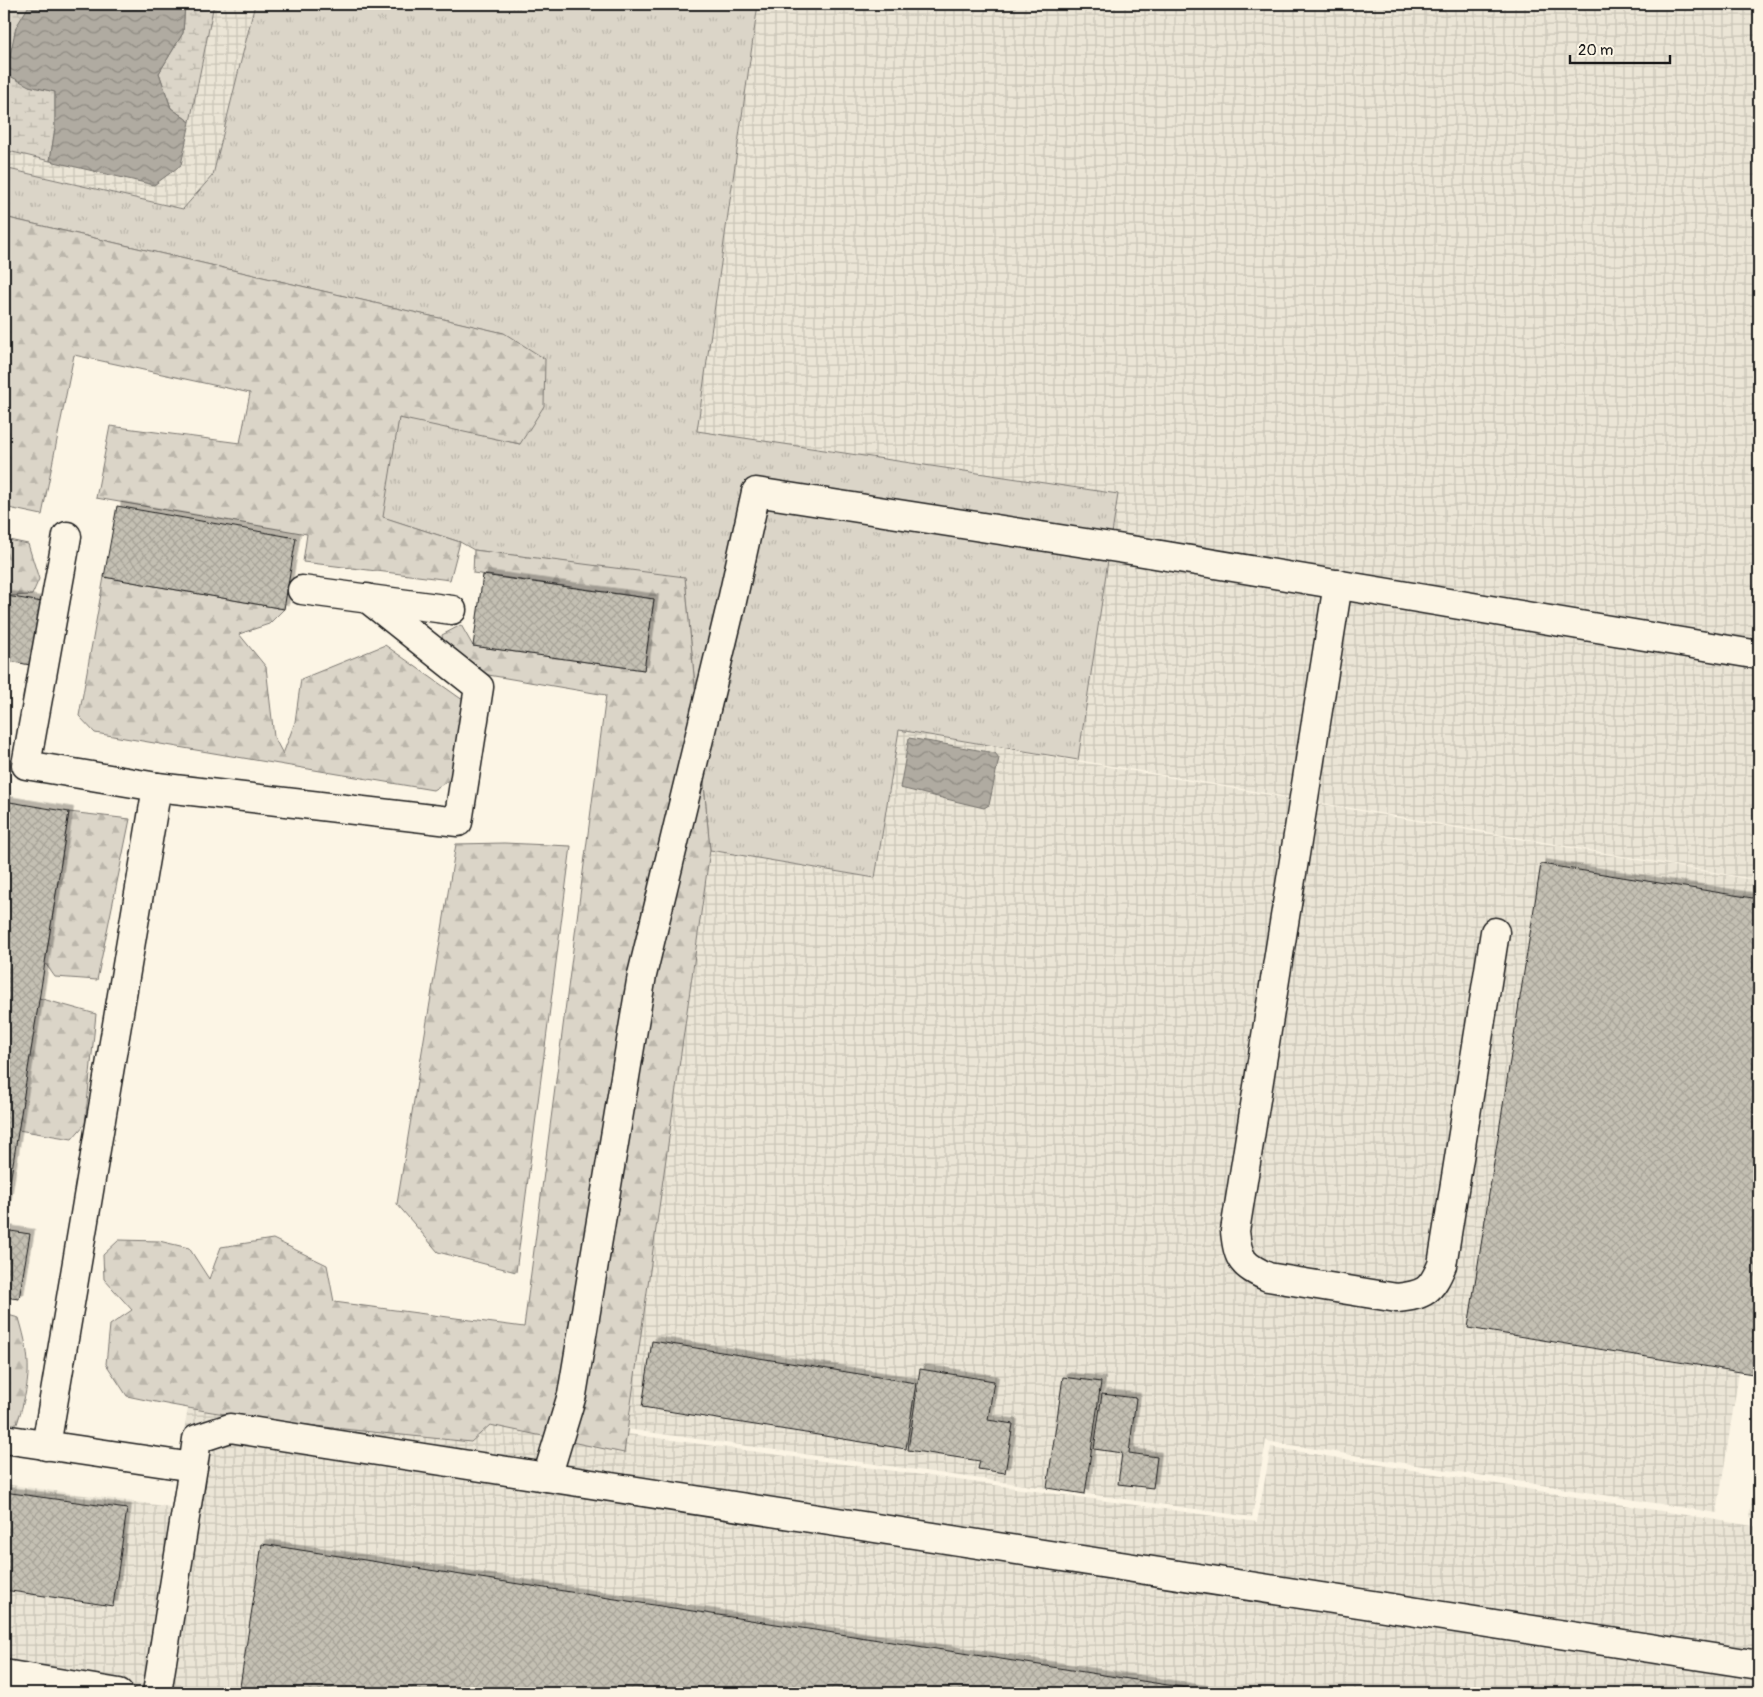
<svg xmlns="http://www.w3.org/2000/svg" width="1763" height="1697" viewBox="0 0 1763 1697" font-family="Pangolin,sans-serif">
<defs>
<pattern id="industrial-grid" width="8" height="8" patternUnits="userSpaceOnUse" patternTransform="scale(1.25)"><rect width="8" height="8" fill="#ebe5d6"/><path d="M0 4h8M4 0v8" fill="none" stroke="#c9c4b7"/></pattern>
<pattern id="grass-tufts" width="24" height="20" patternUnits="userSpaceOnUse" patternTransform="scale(1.25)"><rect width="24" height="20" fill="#dbd5c8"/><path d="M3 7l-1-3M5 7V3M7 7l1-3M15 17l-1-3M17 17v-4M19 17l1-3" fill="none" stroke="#bbb6ab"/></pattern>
<pattern id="forest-firs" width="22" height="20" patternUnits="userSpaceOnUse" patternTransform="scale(1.25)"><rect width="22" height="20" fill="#dbd5c8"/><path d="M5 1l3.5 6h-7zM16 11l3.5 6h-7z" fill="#bbb6ab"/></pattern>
<pattern id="wetland-marsh" width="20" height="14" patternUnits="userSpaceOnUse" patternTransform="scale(1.25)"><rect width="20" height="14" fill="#dbd5c8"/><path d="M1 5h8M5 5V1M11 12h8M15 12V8" fill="none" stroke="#bbb6ab"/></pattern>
<pattern id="water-waves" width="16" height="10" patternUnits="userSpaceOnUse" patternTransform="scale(1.25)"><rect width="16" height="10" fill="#b0aba1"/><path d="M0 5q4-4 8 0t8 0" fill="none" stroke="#8e8a82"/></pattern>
<pattern id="building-cross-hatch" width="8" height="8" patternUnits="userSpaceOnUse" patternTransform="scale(1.25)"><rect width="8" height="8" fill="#c4c0b3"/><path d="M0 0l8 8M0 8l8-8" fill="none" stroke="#a8a499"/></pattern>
<filter id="shadow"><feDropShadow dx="4.5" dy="-4.5" stdDeviation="0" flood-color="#0004"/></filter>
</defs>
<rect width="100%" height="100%" fill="#fcf5e5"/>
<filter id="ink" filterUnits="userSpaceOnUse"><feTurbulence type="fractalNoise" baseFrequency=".02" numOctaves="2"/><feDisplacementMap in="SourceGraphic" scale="10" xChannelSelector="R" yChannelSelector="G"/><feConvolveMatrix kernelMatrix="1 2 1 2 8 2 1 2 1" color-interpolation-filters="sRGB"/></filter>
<g filter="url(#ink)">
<g fill="url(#industrial-grid)">
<polygon points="4,4 255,4 213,175 183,209 4,168"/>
<polygon points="758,4 1759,4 1759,880 1078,760 1118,494 697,432"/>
<polygon points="899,730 1759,881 1759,1244 1717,1513 1266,1441 1252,1517 626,1429 710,850 875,878"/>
<polygon points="194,1373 1257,1522 1271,1447 1759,1527 1759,1693 4,1693 4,1484 171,1507"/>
<polygon points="1759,1454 1759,1520 1749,1518"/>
</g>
<polygon fill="url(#grass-tufts)" stroke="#7c7872" points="255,4 758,4 697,431 1118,494 1078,760 899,730 875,878 710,850 685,578 474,550 460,542 382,517 399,417 520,444 503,333 4,217 4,168 183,209 213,175"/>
<g fill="url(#forest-firs)" stroke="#7c7872">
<polygon points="4,217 504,333 545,359 544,406 520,444 399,418 383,517 460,542 450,580 303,562 307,534 96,498 110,426 240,443 250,393 74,355 42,515 4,507"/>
<polygon points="4,539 28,544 39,579 32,595 7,596 4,615"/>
<path d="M474 550 685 577 710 850 624 1453 490 1425 471 1442C356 1430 240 1421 127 1396L106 1364 110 1325 132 1310 104 1279 103 1255 119 1240 159 1241 189 1248 209 1279 221 1247 273 1239 327 1265 334 1302 524 1327 606 695 447 668 442 635 461 625 473 646 644 670 654 599 473 573Z"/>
<polygon points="104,577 284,609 269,624 239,634 266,667 274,737 283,754 295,722 301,679 385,645 467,703 456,776 433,790 95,733 79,716"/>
<polygon points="69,812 130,819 97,980 55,977 45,963"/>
<polygon points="504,843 571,846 516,1272 438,1252 397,1204 456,844"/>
<polygon points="39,998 96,1014 85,1124 72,1139 18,1130"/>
<path d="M4 1314 19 1318C32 1362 31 1380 17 1424H4Z"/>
</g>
<g fill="url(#wetland-marsh)" stroke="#7c7872">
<polygon points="4,4 30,4 29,86 55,92 55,128 50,161 4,150"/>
<polygon points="185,4 214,4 190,122 171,108 159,73 183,33"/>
</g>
<g fill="url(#water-waves)" stroke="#75726c">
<polygon points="30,4 185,4 183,33 159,73 171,108 190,122 181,165 154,185 50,161 55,128 55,92 29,86 6,74 16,27"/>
<polygon points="909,738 995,753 999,758 989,805 984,808 900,788"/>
</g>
<g fill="url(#building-cross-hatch)" stroke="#1c1c1c" filter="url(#shadow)">
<polygon points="117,506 296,538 284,609 104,577"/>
<polygon points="483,575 654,599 644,670 473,646"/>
<polygon points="7,596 42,602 30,665 4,660 4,615"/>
<polygon points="4,801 69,812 4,1220"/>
<polygon points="1541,864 1759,899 1759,1375 1468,1328"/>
<polygon points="4,1230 30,1234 19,1299 4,1297"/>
<polygon points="652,1341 916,1383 906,1449 642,1407"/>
<polygon points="920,1369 994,1381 988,1420 1013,1424 1005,1473 978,1469 980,1461 908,1450"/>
<polygon points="1063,1377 1101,1382 1085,1494 1047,1488"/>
<polygon points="1102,1394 1136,1398 1129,1453 1157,1457 1153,1488 1118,1484 1122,1453 1094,1449"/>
<polygon points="4,1492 127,1509 113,1606 4,1590"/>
<polygon points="262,1544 1219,1693 239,1693"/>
</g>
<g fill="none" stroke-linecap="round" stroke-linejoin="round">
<defs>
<g id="minor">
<path d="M1338 584 1235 1231C1238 1260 1242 1265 1268 1277L1397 1298C1425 1295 1431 1291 1442 1265L1495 932"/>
<polyline points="302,590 452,610"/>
<polyline points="157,787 458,822 479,687 367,598"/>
<polyline points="4,1439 193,1467 197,1439 230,1428 1759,1665"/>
<polyline points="46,1446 157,787 26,765 67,536"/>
<polyline points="547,1477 572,1395 642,975 730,610 756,492 1137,551 1759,655"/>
<polyline points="4,1674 119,1693"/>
<polyline points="157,1693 193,1467"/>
</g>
</defs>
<use href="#minor" stroke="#1c1c1c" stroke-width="31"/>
<use href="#minor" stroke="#fcf5e5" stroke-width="28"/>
</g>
</g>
<rect width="1763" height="1697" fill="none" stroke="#fcf5e5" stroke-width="20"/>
<rect x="10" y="10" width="1743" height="1677" fill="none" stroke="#1c1c1c" stroke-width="2" filter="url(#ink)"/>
<path d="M1570 55v8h100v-8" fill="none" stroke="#1c1c1c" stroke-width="2.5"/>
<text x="1578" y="55" font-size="15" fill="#1c1c1c" stroke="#fcf5e5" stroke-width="4" paint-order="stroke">20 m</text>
</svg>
